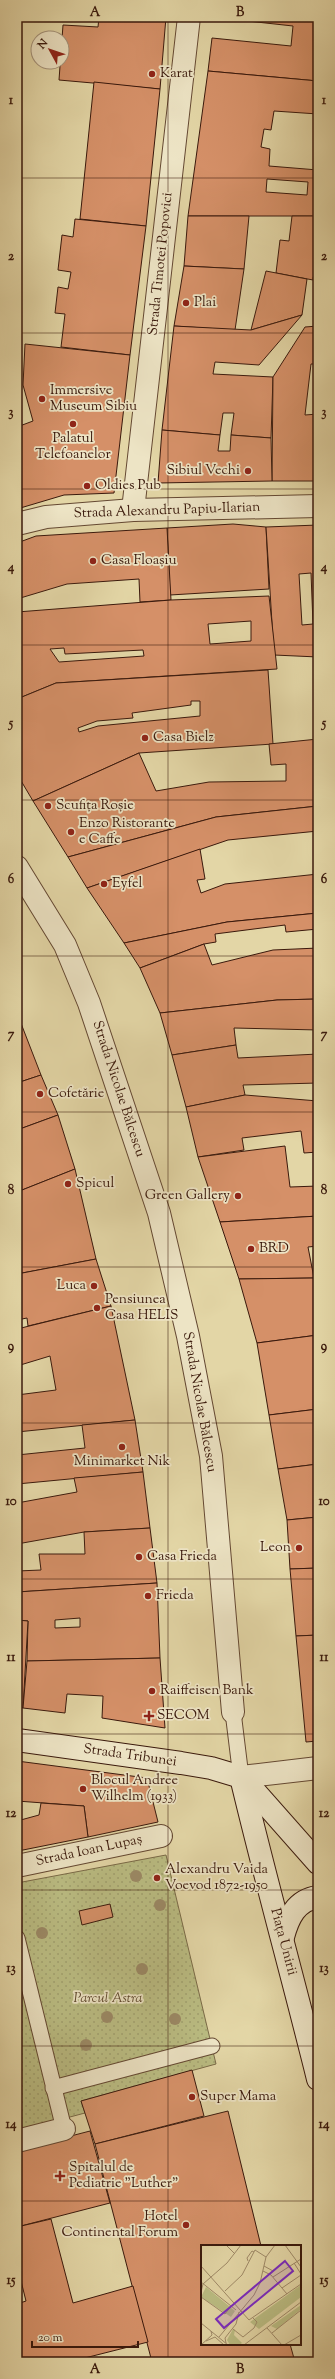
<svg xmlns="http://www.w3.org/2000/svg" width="335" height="2379" viewBox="0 0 335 2379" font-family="'Sorts Mill Goudy',serif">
<defs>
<pattern id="park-dots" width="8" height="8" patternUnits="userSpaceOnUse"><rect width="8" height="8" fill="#babc82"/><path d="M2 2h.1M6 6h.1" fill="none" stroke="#a1a16f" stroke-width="1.8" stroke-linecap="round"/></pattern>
</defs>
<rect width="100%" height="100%" fill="#e3d6a6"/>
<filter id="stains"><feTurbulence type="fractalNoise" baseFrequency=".005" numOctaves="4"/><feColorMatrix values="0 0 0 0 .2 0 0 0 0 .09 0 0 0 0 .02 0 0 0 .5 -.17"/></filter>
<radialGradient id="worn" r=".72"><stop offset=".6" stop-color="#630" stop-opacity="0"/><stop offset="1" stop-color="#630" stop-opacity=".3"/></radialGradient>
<polygon fill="url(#park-dots)" stroke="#7a6a47" points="166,1855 216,2064 81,2101 85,2113 17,2131 17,1883"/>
<g fill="#d59068" stroke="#3a190c" fill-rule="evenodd">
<polygon points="99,17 166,17 160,89 59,80 63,25 98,27"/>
<polygon points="211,17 318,17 318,81 208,71 212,38 291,46 293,26"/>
<path d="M208 71 318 81V114L274 111 271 130 264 129 261 147 270 149 269 166 318 170V216H188ZM267 179 308 182 307 195 266 192Z"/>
<polygon points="94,82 160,89 146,226 80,219"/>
<polygon points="188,216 249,216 244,269 184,266"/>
<polygon points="292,216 318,216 318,244 313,280 276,273 280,240 289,241"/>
<polygon points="75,219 146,226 130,355 61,347 65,314 55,313 58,287 68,289 71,272 58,270 62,235 73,237"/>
<polygon points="318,244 318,280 313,280"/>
<polygon points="184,266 244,269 235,330 174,326"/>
<polygon points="266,271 307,279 302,315 251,330"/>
<polygon points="302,315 259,365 215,362 213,374 273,377 271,438 231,435 234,413 223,413 220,435 162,430 174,326 251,330"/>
<polygon points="318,326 318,364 311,364 305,415 318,414 318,481 272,481 273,377 305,327"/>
<polygon points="25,344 130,355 114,493 64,495 17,509 17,427 33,421 23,385"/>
<polygon points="162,430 220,435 218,451 230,451 231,435 271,438 272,481 158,483"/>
<polygon points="233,524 266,527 269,589 170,595 167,528"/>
<path d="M318 525V657L274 655 266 527ZM311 573 313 624 302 625 299 574Z"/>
<polygon points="167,528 171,600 140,602 139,579 67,584 17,599 17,543 36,536"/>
<path d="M269 596 277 669 56 683 17 699V612L171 600ZM251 621V641L210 644 208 624ZM64 648 65 654 143 650 144 656 59 662 50 649Z"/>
<path d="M268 670 273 744 139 753 33 801 17 774V699L56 683ZM191 701H200V716L98 726 79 732 78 728 97 721 133 718 132 713 191 705Z"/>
<polygon points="318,739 318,806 216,817 68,857 33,801 139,753 156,791 209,782 286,781 286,764 271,765 269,744"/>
<polygon points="318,806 318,831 228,840 87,888 68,857 216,817"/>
<polygon points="200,849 205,879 197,880 201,893 225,884 318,874 318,913 227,922 124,943 87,888"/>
<polygon points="318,913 318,929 286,932 285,925 215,934 216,942 204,944 140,968 124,943 227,922"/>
<polygon points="204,944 212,965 273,950 318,948 318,999 277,1000 160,1013 140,968"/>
<polygon points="318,999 318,1030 234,1028 236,1045 172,1055 160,1013 277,1000"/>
<polygon points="17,1013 41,1075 17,1083"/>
<polygon points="236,1045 238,1058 318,1054 318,1083 243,1085 245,1095 186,1107 172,1055"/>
<polygon points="41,1075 58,1115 17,1130 17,1083"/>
<polygon points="245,1095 318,1101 318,1152 304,1153 301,1131 242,1138 244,1150 198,1157 186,1107"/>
<polygon points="58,1115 75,1169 17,1192 17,1130"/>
<polygon points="285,1146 290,1187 318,1186 318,1216 220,1222 198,1157"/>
<polygon points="75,1169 96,1259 17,1274 17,1192"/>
<polygon points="318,1216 318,1246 308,1247 314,1278 239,1279 220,1222"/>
<polygon points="96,1259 111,1306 28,1326 27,1318 17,1320 17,1274"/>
<polygon points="314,1278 318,1278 318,1335 257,1343 239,1279"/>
<polygon points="111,1306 135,1420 17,1432 17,1395 56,1390 50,1356 17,1366 17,1329"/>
<polygon points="318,1335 318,1409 269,1415 257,1343"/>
<polygon points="318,1409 318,1464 278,1469 269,1415"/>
<polygon points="135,1420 143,1472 17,1484 17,1455 85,1448 82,1425"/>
<polygon points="318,1464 318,1517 287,1520 278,1469"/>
<polygon points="143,1472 150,1528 84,1532 17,1544 17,1503 77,1492 74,1478"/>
<polygon points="318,1517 318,1568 290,1569 287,1520"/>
<polygon points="150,1528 157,1583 17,1592 17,1571 41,1570 39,1554 85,1554 84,1532"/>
<polygon points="318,1568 318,1635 296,1636 290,1569"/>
<path d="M157 1583 160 1658 27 1661 28 1621 17 1620V1592ZM80 1618V1627L55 1628V1620Z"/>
<polygon points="17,1620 28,1621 23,1708 17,1707"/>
<polygon points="318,1635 318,1741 306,1742 296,1636"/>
<polygon points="160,1658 165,1728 102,1718 103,1696 67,1694 65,1713 23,1708 27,1661"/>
<polygon points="17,1761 147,1778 158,1822 88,1837 84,1806 17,1801"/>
<polygon points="41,1803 84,1806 88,1837 18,1851 17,1821 39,1815"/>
<polygon points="110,1904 113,1917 82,1925 79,1911"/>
<polygon points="192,2070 204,2116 95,2144 81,2101"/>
<polygon points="228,2111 261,2246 202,2246 202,2344 290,2344 295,2362 152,2362 95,2144"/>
<polygon points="90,2131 110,2203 17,2227 17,2150"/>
<polygon points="51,2219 73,2303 133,2286 148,2342 69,2362 17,2362 17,2304 26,2301 17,2265 17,2227"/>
</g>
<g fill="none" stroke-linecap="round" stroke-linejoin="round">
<defs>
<g id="lane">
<polyline points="233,1712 241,1777"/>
<polyline points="17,1938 64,2129"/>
<polyline points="53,2088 212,2046"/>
</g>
<g id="street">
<polyline points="133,510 189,17"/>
<polyline points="17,524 46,517 133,510 318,506"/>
<polyline points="17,867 65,945 89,1003 159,1213 188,1336 211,1456 233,1712"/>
<polyline points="241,1777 318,1768"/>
<polyline points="17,1866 161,1836"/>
<polyline points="17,2141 64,2129"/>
</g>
<g id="secondary">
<polyline points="17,1740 181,1763 211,1768 241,1777"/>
<path d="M241 1777C265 1878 293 1978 318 2079"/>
<polyline points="242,1777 318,1863"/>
<path d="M283 1937C288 1918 296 1900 318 1897"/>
</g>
</defs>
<use href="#lane" stroke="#644832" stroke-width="17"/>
<use href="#street" stroke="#644832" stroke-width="24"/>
<use href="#secondary" stroke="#3a190c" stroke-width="24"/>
<use href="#lane" stroke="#ede4c5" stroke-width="15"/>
<use href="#street" stroke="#ede4c5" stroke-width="22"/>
<use href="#secondary" stroke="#ede4c5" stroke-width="22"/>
</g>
<g fill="#9b8965">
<circle cx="136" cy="1876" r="6"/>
<circle cx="160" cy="1905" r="6"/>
<circle cx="42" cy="1933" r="6"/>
<circle cx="142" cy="1969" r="6"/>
<circle cx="107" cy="2017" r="6"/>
<circle cx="175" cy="2019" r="6"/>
<circle cx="86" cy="2045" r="6"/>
</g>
<path fill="none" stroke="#3a190c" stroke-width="1" stroke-opacity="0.55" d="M168 17V2362M17 178H318M17 333H318M17 489H318M17 645H318M17 800H318M17 956H318M17 1112H318M17 1267H318M17 1423H318M17 1579H318M17 1734H318M17 1890H318M17 2046H318M17 2201H318"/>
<g fill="#8f2418" stroke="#ede4c5" stroke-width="1.5">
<circle cx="152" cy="74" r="4"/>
<circle cx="186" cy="303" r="4"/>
<circle cx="42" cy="399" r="4"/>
<circle cx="73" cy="424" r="4"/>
<circle cx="248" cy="471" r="4"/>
<circle cx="87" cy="486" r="4"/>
<circle cx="93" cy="561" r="4"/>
<circle cx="145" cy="738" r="4"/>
<circle cx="48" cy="806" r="4"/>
<circle cx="71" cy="832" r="4"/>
<circle cx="104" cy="884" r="4"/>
<circle cx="40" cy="1094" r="4"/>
<circle cx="68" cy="1184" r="4"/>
<circle cx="238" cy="1196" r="4"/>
<circle cx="251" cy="1249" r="4"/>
<circle cx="94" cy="1286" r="4"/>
<circle cx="97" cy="1308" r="4"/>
<circle cx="122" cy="1447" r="4"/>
<circle cx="299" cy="1548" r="4"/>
<circle cx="139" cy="1557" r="4"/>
<circle cx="148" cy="1596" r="4"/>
<circle cx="152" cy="1691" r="4"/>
<path d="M147 1710h4v4h4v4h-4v4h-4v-4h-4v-4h4z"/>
<circle cx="83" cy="1789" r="4"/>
<circle cx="157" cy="1878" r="4"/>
<circle cx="192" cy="2097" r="4"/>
<path d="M58 2170h4v4h4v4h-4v4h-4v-4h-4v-4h4z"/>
<circle cx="186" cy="2225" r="4"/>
</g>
<g text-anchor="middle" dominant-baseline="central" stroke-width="3.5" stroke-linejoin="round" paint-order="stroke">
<g font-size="14" fill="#3a190c" stroke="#ede4c5" text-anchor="start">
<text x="160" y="74">Karat</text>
<text x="194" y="303">Plai</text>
<text x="50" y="391">Immersive<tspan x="50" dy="16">Museum Sibiu</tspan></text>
<text x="73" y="439" text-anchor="middle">Palatul<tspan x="73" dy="16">Telefoanelor</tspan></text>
<text x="240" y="471" text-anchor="end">Sibiul Vechi</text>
<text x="95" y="486">Oldies Pub</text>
<text x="101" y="561">Casa Floașiu</text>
<text x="153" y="738">Casa Bielz</text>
<text x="56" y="806">Scufița Roșie</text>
<text x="79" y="824">Enzo Ristorante<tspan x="79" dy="16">e Caffe</tspan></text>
<text x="112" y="884">Eyfel</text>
<text x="48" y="1094">Cofetărie</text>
<text x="76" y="1184">Spicul</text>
<text x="230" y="1196" text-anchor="end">Green Gallery</text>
<text x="259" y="1249">BRD</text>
<text x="86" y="1286" text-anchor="end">Luca</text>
<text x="105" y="1300">Pensiunea<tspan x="105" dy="16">Casa HELIS</tspan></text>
<text x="122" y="1462" text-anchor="middle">Minimarket Nik</text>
<text x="291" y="1548" text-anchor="end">Leon</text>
<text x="147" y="1557">Casa Frieda</text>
<text x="156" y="1596">Frieda</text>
<text x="160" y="1691">Raiffeisen Bank</text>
<text x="157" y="1716">SECOM</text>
<text x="91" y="1781">Blocul Andree<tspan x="91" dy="16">Wilhelm (1933)</tspan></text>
<text x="165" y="1870">Alexandru Vaida<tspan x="165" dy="16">Voevod 1872-1950</tspan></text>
<text x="200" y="2097">Super Mama</text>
<text x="69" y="2168">Spitalul de<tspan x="69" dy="16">Pediatrie "Luther"</tspan></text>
<text x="178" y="2217" text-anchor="end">Hotel<tspan x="178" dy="16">Continental Forum</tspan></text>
</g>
<g font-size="14" fill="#3a190c" stroke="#ede4c5">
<text transform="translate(161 264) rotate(-84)">Strada Timotei Popovici</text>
<text transform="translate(167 511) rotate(-2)">Strada Alexandru Papiu-Ilarian</text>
<text transform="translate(118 1089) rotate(72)">Strada Nicolae Bălcescu</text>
<text transform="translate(199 1402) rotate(80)">Strada Nicolae Bălcescu</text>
<text transform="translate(130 1756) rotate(8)">Strada Tribunei</text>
<text transform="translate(89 1851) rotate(-12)">Strada Ioan Lupaș</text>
<text transform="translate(283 1942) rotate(75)">Piața Unirii</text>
</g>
<g font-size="14" font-style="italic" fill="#604a2f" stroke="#ede4c5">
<text x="108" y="1999">Parcul Astra</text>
</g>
</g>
<g transform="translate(201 2245)">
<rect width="100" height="100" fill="#e3d6a6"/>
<path d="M100 40V52L58 84 49 77ZM5 42 34 66 30 72 0 52ZM100 60V64L76 84 70 81ZM32 84 34 85 33 90 41 98 38 100H29L26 95Z" fill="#babc82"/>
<path fill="none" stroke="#9f8a68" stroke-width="1" d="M25 0 34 9M84 0 100 22M47 16 46 13 51 6 53 7M93 18 100 29M0 21 48 75 100 39M63 21 72 26 74 24M62 26 70 30 86 49M72 32 100 14M0 37 35 65M81 43 100 30M24 46 41 30 54 5 65 12M0 47 2 39 26 18 40 0M0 52 24 69 30 61M52 73 56 77 53 83M0 78 27 100M66 83 81 100M32 84 42 92 53 83M71 88 100 65M18 92 53 50 59 38 65 12 74 0M5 96 14 92 23 100M25 98 24 93 35 79 38 67M0 100 11 90 10 86M43 100 100 57M83 100 100 90"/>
<path fill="#7b2cbf" fill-opacity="0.15" stroke="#7b2cbf" stroke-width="2" d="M84 16 92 26 23 83 15 74Z"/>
<rect width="100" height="100" fill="none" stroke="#3a190c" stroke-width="2"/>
</g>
<rect width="335" height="2379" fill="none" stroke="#e3d6a6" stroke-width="44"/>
<g transform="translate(50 50) rotate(310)"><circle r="19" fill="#ede4c5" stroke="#a5937b"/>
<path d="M0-3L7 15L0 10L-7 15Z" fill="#8f2418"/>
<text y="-6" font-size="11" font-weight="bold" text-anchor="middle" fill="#3a190c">N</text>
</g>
<path d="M32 2341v6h106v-6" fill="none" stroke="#3a190c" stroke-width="2"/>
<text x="38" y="2341" font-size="12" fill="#3a190c" stroke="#ede4c5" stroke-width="3" paint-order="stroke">20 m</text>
<rect x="22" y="22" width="291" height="2335" fill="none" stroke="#3a190c" stroke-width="1.5"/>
<g font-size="13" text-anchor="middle" font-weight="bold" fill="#3a190c">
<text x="95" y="16">A</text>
<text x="240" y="16">B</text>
<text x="11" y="104">1</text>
<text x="324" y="104">1</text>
<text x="11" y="260">2</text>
<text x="324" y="260">2</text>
<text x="11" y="416">3</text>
<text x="324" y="416">3</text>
<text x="11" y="571">4</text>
<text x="324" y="571">4</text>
<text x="11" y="727">5</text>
<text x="324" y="727">5</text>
<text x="11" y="883">6</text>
<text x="324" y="883">6</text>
<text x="11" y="1038">7</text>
<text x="324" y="1038">7</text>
<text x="11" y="1194">8</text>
<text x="324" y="1194">8</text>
<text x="11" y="1350">9</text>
<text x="324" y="1350">9</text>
<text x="11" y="1505">10</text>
<text x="324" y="1505">10</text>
<text x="11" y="1661">11</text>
<text x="324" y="1661">11</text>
<text x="11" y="1817">12</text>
<text x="324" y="1817">12</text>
<text x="11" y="1972">13</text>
<text x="324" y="1972">13</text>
<text x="11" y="2128">14</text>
<text x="324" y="2128">14</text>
<text x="11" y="2284">15</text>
<text x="324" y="2284">15</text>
<text x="95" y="2373">A</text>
<text x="240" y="2373">B</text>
</g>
<rect width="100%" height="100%" filter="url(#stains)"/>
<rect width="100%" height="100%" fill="url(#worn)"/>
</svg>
